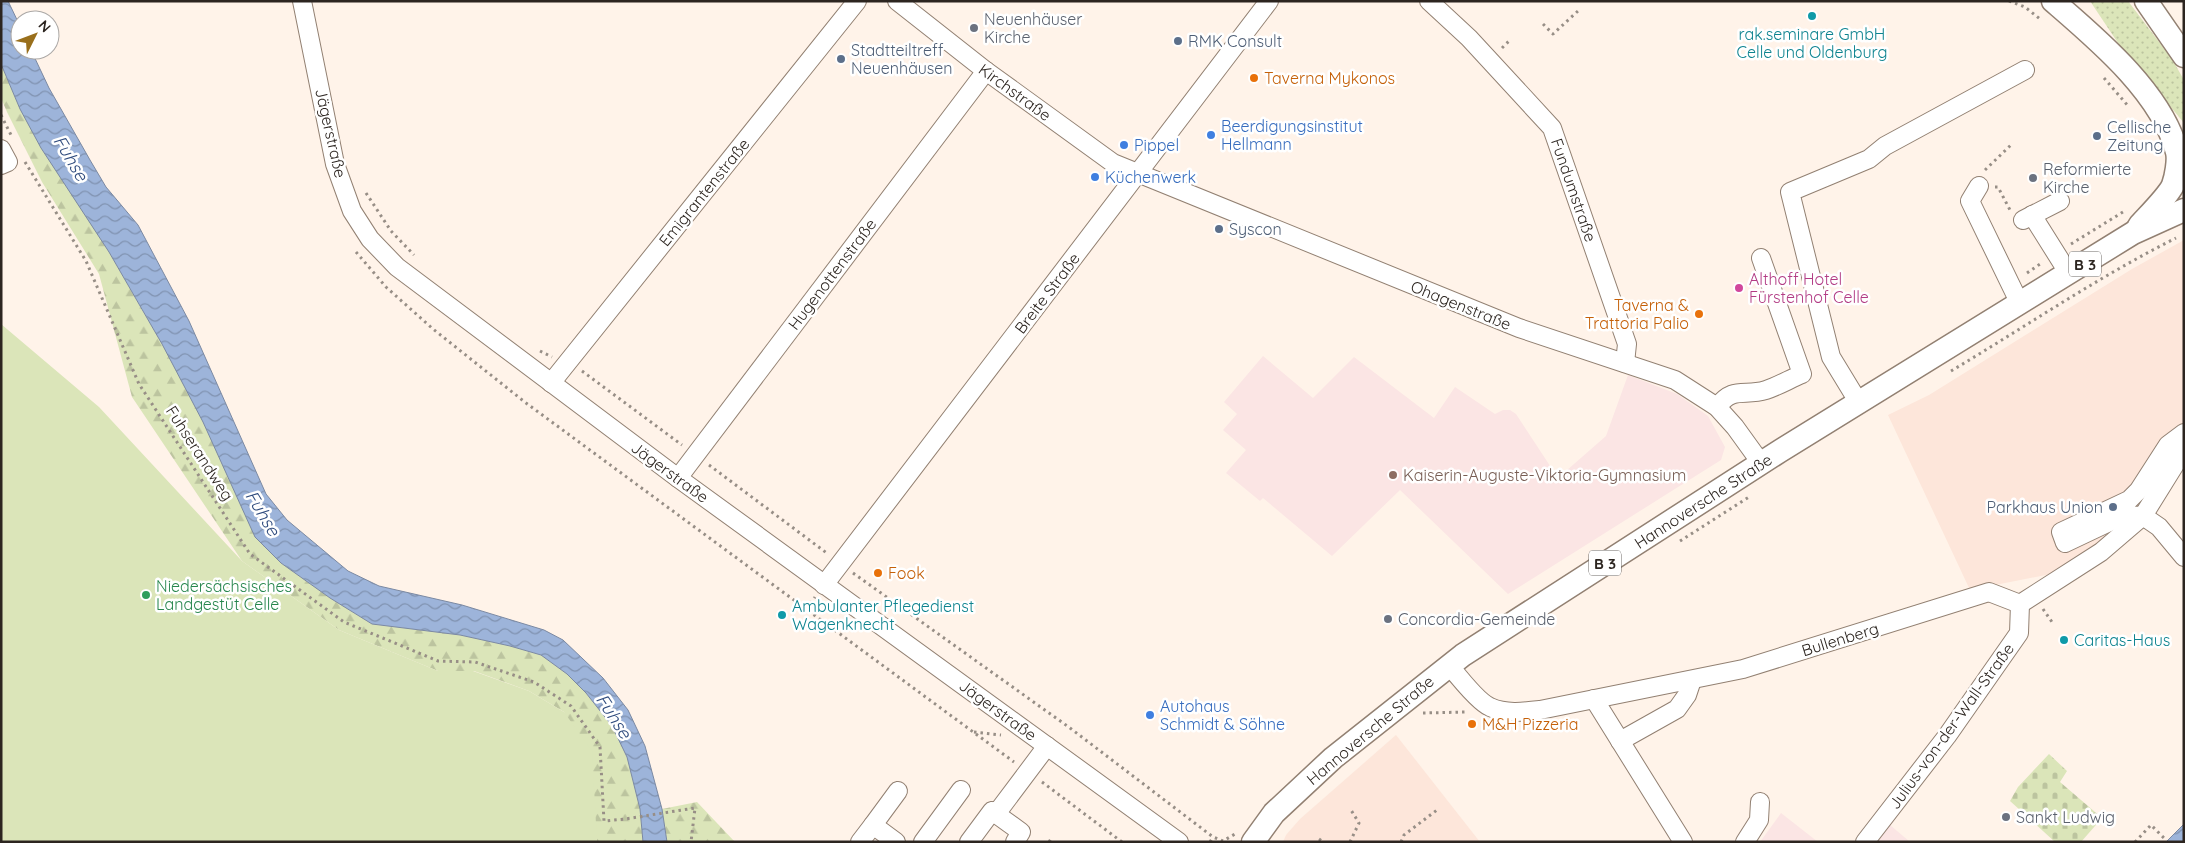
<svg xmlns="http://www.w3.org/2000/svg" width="2185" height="843" viewBox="0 0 2185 843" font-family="Quicksand,sans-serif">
<defs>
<pattern id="grass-dots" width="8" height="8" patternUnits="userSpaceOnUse" patternTransform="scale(1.25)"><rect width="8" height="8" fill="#dbe5b9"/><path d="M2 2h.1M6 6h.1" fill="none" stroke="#bcc49f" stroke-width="1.8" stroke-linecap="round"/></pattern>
<pattern id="forest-firs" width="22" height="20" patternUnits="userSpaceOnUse" patternTransform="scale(1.25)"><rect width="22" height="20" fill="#dbe5b9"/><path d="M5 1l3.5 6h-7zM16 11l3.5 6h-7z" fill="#bcc49f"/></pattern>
<pattern id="cemetery-stones" width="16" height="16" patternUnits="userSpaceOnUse" patternTransform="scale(1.25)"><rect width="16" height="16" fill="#dbe5b9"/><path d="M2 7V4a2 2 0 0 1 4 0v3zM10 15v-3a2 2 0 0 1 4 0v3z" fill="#bcc49f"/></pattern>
<pattern id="water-waves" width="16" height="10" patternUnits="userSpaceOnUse" patternTransform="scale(1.25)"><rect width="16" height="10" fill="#9db4da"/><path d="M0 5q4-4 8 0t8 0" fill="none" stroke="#8092b0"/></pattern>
</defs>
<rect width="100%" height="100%" fill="#fff3e9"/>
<g fill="#fde6da">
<polygon points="2184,240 2184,438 2126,527 2056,573 1970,590 1888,415 1929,395 2132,269"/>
<polygon points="1396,735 1480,842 1283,842 1286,835 1300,819"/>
</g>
<g fill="#fbe5e4">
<polygon points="1263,356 1313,398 1354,357 1434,418 1455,387 1495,414 1503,410 1510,410 1516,414 1558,478 1606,436 1628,375 1677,394 1708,416 1725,447 1721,460 1508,594 1400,490 1332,556 1263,498 1260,501 1226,473 1246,450 1223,430 1237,414 1224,402"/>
<polygon points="1781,813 1818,842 1760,842"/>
<polygon points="1890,825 1910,842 1877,842"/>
</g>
<polygon fill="url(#grass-dots)" points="2090,1 2128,1 2172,59 2184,80 2184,123 2120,46"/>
<g fill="url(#forest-firs)">
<polygon points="1,64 20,109 109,252 162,344 281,563 330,598 372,624 460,635 510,646 541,655 567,674 586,693 612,726 627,757 640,809 643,842 597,842 564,712 529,691 474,671 438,671 339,630 242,561 132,397 99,274 42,182 7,112 1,98"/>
<polygon points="697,802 735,842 667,842 662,809"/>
</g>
<polygon fill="url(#cemetery-stones)" points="2049,754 2067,771 2060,782 2102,818 2081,842 2055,842 2010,801 2018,787"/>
<polygon fill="#dbe5b9" points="1,324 99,407 242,561 339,630 438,671 473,671 529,691 564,712 592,751 597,842 1,842"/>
<g fill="url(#water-waves)" stroke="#7b89a2">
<polygon points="1,1 8,1 20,26 20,50 31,50 49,88 90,160 106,187 138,225 189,321 266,494 287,520 348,571 379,586 462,605 544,630 563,640 603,678 628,710 645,746 662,809 667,842 643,842 640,809 627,757 612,726 586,693 567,674 541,655 510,646 460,635 372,624 330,598 281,563 255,537 203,422 162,344 109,252 41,148 20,109 1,64"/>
<polygon points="2184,824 2184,842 2166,842"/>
</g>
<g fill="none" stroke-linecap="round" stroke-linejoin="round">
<defs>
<g id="minor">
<polyline points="302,1 335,164 352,211 370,239 397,267 678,478 1179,842"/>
<polyline points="897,1 986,71 1113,163 1519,328 1675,380 1717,407 1735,427 1761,463"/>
<polyline points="1429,1 1469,38 1552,128 1627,344 1625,363"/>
<polyline points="1,149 8,162 1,165"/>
<polyline points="1979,186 1970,201 2020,304"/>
<polyline points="2032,215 2069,274"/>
<polyline points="2023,220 2060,201"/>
<polyline points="551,383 857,1"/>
<polyline points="1859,403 1831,357 1790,192 1869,159 1885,146 2025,70"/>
<path d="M1717 407C1734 385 1744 397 1766 390 1778 386 1790 379 1802 374L1761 258"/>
<polyline points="2184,433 2168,445 2139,490 2129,500 2061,532 2065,543 2124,515 2143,516 2159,527 2184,557"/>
<polyline points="678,478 986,71"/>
<polyline points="824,585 1269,1"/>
<polyline points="2020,604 2101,552 2143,516 2184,450"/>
<path d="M1449 665C1457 675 1478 702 1490 707 1505 714 1523 712 1540 710L1743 669 1989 592 2020 604"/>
<polyline points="1594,699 1683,842"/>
<polyline points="1620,741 1677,709 1687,695 1692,680"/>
<polyline points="996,814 1021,832 1015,842"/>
<polyline points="873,825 898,791"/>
<polyline points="860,842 873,825 896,842"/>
<polyline points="923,842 961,790"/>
<polyline points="969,842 992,811 996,814 1047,746"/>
<polyline points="1745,842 1759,820 1760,802"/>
<polyline points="1865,842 1947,736 2019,633 2020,604"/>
</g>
<g id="major">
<path d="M2053 1C2097 39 2162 93 2177 152 2179 160 2176 177 2173 185 2169 195 2147 217 2139 226"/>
<polyline points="2146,1 2184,56"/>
<polyline points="1253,842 1274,813 1333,758 1463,655 1780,451 2133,233 2184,210"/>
</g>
</defs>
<use href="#minor" stroke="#928072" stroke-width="20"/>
<use href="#major" stroke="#928072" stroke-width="25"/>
<g stroke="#978e86" stroke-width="3" stroke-dasharray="2.5 4" stroke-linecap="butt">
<polyline points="2009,1 2025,7 2040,19"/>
<polyline points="1543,24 1553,34 1578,11"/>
<polyline points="1502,48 1509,41"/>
<polyline points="2104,78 2129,107"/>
<polyline points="1,115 11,135"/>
<polyline points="25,162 86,261 139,384 250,554 344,622 438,661 475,662 534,682 571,706 600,747 604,821 625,819 695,808 691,842"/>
<polyline points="1985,170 2013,143"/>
<polyline points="1995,187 1998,187 2010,210"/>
<polyline points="366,193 391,231 414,255"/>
<polyline points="2071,244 2123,212"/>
<polyline points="356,252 386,287 433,329 526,403 1014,762"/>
<polyline points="2027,273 2043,262"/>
<polyline points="540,351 552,357"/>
<polyline points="582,371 682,445"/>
<path d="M1951 371C2025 327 2098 277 2176 238"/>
<polyline points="709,465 828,554"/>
<polyline points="1680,541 1749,497"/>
<polyline points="853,573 1070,728 1213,837 1223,841 1235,834"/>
<polyline points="807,609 815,597"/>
<polyline points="2043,609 2054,625"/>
<polyline points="1423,713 1467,712"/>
<polyline points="974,732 1001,735"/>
<polyline points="1042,782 1122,842"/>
<polyline points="1319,839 1323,842"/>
<polyline points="1049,842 1051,839"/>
<polyline points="1210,842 1213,837"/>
<polyline points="1350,842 1359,823 1351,810"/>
<polyline points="1401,842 1404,835 1437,810"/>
<polyline points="2135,842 2151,825 2165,839"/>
</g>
<use href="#minor" stroke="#fff" stroke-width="18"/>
<use href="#major" stroke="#fff" stroke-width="22"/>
</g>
<g fill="#0f9aa8" stroke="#fff" stroke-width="2">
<circle cx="1812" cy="16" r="5"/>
<circle cx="782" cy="615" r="5"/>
<circle cx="2064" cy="640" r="5"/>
</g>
<g fill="#6b7280" stroke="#fff" stroke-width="2">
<circle cx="974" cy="28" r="5"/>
<circle cx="2033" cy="178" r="5"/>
<circle cx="1388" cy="619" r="5"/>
<circle cx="2006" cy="817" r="5"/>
</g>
<g fill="#5c6f8a" stroke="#fff" stroke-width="2">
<circle cx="1178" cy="41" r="5"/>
<circle cx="841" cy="59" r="5"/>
<circle cx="2097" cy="136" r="5"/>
<circle cx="1219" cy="229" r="5"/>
<circle cx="2113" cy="507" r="5"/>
</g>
<g fill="#e8710a" stroke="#fff" stroke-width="2">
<circle cx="1254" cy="78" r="5"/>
<circle cx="1699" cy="314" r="5"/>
<circle cx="878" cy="573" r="5"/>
<circle cx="1472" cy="724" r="5"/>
</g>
<g fill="#3f7fe0" stroke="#fff" stroke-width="2">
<circle cx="1211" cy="135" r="5"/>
<circle cx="1124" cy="145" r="5"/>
<circle cx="1095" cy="177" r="5"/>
<circle cx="1150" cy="715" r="5"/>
</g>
<circle fill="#d1479c" stroke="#fff" stroke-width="2" cx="1739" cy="288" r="5"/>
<circle fill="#8d6e63" stroke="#fff" stroke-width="2" cx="1393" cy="475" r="5"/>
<circle fill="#2e9e5b" stroke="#fff" stroke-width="2" cx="146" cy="595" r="5"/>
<g text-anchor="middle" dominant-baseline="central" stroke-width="5" stroke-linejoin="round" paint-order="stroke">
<g fill="#fff" stroke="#6b6663" stroke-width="1">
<rect x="2069" y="251.5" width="32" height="25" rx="4"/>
<rect x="1589" y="550.5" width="32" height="25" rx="4"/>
</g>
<g font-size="15" font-weight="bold" fill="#2c2520">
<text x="2085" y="264">B 3</text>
<text x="1605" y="563">B 3</text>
</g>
<g font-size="16" fill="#5b616d" stroke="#fff" text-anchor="start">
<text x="984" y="19">Neuenhäuser<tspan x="984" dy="18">Kirche</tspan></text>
<text x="2043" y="169">Reformierte<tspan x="2043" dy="18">Kirche</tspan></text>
<text x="1398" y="619">Concordia-Gemeinde</text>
<text x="2016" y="817">Sankt Ludwig</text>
</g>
<g font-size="16" fill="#0d838f" stroke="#fff" text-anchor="start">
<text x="1812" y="34" text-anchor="middle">rak.seminare GmbH<tspan x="1812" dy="18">Celle und Oldenburg</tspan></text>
<text x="792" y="606">Ambulanter Pflegedienst<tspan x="792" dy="18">Wagenknecht</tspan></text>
<text x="2074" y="640">Caritas-Haus</text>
</g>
<g font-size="16" fill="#4e5e75" stroke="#fff" text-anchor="start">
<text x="1188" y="41">RMK Consult</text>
<text x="851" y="50">Stadtteiltreff<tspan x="851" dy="18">Neuenhäusen</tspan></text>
<text x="2107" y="127">Cellische<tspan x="2107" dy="18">Zeitung</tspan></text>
<text x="1229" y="229">Syscon</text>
<text x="2103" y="507" text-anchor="end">Parkhaus Union</text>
</g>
<g font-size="16" fill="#c56008" stroke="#fff" text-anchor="start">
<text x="1264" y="78">Taverna Mykonos</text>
<text x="1689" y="305" text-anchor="end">Taverna &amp;<tspan x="1689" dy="18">Trattoria Palio</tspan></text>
<text x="888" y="573">Fook</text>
<text x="1482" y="724">M&amp;H Pizzeria</text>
</g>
<g font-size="16" fill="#2c2520" stroke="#fff">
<text transform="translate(1015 92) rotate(36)">Kirchstraße</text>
<text transform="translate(331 133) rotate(77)">Jägerstraße</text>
<text transform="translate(1574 190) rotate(71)">Fundumstraße</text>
<text transform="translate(704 192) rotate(-51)">Emigrantenstraße</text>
<text transform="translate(832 274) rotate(-53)">Hugenottenstraße</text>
<text transform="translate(1047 293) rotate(-53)">Breite Straße</text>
<text transform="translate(1461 305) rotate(22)">Ohagenstraße</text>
<text transform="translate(200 453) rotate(57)">Fuhserandweg</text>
<text transform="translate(670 472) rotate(36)">Jägerstraße</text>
<text transform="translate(1703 501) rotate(-33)">Hannoversche Straße</text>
<text transform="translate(1840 639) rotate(-17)">Bullenberg</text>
<text transform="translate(998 710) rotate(36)">Jägerstraße</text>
<text transform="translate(1951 726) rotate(-54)">Julius-von-der-Wall-Straße</text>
<text transform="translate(1370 730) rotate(-40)">Hannoversche Straße</text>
</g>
<g font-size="16" fill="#366cbe" stroke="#fff" text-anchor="start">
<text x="1221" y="126">Beerdigungsinstitut<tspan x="1221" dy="18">Hellmann</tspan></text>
<text x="1134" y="145">Pippel</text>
<text x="1105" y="177">Küchenwerk</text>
<text x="1160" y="706">Autohaus<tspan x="1160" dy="18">Schmidt &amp; Söhne</tspan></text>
</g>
<g font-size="16" fill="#b23c85" stroke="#fff" text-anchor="start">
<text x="1749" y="279">Althoff Hotel<tspan x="1749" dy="18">Fürstenhof Celle</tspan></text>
</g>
<g font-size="16" fill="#785e54" stroke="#fff" text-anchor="start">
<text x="1403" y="475">Kaiserin-Auguste-Viktoria-Gymnasium</text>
</g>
<g font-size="16" fill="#27864d" stroke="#fff" text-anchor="start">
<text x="156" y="586">Niedersächsisches<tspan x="156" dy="18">Landgestüt Celle</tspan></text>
</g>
<g font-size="18" font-style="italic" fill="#304c7e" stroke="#fff">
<text transform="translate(71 158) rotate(59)">Fuhse</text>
<text transform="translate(263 513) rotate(59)">Fuhse</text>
<text transform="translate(614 716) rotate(57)">Fuhse</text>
</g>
</g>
<rect width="2185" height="843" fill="none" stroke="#2c2520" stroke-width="5"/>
<g transform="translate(35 35) rotate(48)"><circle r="24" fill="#ffffff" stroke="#aba8a6"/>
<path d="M0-4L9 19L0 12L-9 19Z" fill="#996f1c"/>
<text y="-8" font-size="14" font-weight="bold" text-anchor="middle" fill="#2c2520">N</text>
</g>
</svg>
